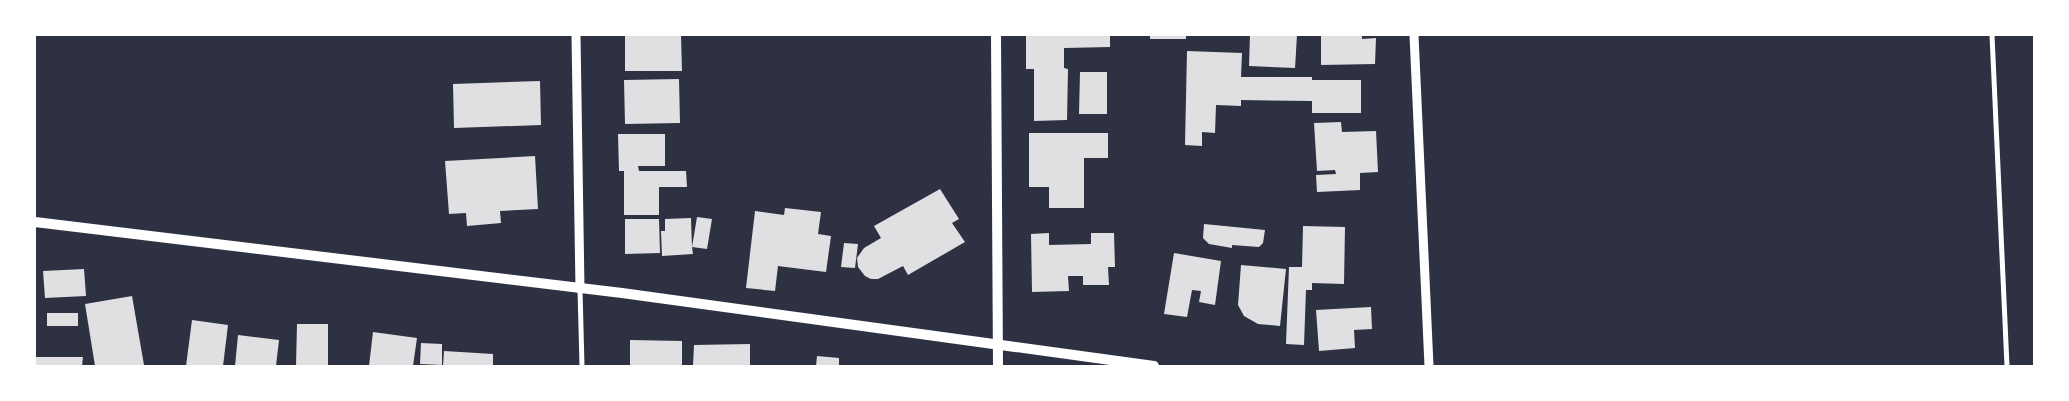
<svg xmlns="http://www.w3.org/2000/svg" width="2069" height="401" viewBox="0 0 2069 401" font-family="'Nunito Sans',sans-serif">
<rect width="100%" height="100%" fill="#2d3142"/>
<g fill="#e0e0e3">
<polygon points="625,35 681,35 682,71 625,71"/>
<polygon points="1026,35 1110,35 1110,47 1064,48 1064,68 1068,69 1067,120 1034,121 1034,69 1026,69"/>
<rect x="1150" y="35" width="36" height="4"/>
<polygon points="1250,35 1297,35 1295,68 1249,66"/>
<polygon points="1321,35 1362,35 1362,39 1376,38 1375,64 1321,65"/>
<polygon points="1187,51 1242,53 1241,77 1312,77 1312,80 1361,80 1361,113 1312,113 1312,101 1241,100 1241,106 1216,105 1215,133 1202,132 1202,146 1185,145"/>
<polygon points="1080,72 1107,72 1107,114 1079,114"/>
<polygon points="679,79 680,123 625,124 624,80"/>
<polygon points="540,81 541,125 454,128 453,84"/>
<polygon points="1341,122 1342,132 1376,131 1378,172 1360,173 1360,190 1317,192 1316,175 1336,174 1335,170 1317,171 1314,123"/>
<polygon points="1029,133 1108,133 1108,158 1084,158 1084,208 1049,208 1049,187 1029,187"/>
<polygon points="618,134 665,134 665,166 638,166 639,171 686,171 687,187 659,187 659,215 624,215 624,171 619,171"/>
<polygon points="535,156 538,209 500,211 501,223 467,226 466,213 449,214 445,161"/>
<polygon points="940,189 959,219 952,223 965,242 908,275 903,266 878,279 871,279 865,276 858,267 857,258 864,248 881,238 874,226"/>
<polygon points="785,208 821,212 818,234 831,236 826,272 778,266 775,291 746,288 755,211 784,215"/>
<polygon points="697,217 712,219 707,249 692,247 693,254 662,256 661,231 665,231 665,219 691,218 692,247"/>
<polygon points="625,219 659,219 660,253 625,254"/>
<polygon points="1204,224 1265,230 1263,243 1259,247 1232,245 1232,248 1209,244 1203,238"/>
<polygon points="1303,226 1345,227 1344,284 1312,283 1312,290 1306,290 1304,345 1286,344 1289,267 1302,267"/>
<polygon points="1049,233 1049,245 1091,244 1091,233 1114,233 1115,267 1108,267 1109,285 1083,285 1083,276 1068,276 1069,291 1032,292 1031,234"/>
<polygon points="844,243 858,244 855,268 841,267"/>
<polygon points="1174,253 1221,261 1215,305 1199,302 1201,291 1192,290 1187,317 1164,314"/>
<polygon points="1241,265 1286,269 1280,326 1258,324 1244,316 1238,305"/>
<polygon points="84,269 86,296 45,298 43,271"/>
<polygon points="132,296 144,365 95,366 85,304"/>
<polygon points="1371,307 1372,329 1354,330 1355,348 1319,351 1316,310"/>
<rect x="47" y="313" width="31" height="13"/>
<polygon points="192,320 228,325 223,366 186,366"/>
<polygon points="297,324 328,324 328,366 296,366"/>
<polygon points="373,332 417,338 413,366 369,366"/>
<polygon points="238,335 279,340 276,366 235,366"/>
<polygon points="630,340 682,341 682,366 630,366"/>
<polygon points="421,343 442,344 442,365 420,364"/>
<polygon points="750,344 750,366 693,366 694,345"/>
<polygon points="444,351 493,354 493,366 443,366"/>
<polygon points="817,356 839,358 839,366 816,366"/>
<polygon points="35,357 83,357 82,366 35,366"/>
</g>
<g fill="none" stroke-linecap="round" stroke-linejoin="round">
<g stroke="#fff" stroke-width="5">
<polyline points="1992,35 2007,366"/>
<polyline points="580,289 582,366"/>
</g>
<g stroke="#fff" stroke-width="9">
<polyline points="576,35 580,289"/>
<polyline points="1414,35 1429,366"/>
</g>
<g stroke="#fff" stroke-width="10">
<polyline points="996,35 998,366"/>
<polyline points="35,222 622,293 1154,366"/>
</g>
</g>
<rect width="2069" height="401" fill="none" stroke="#ffffff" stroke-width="72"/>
</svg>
